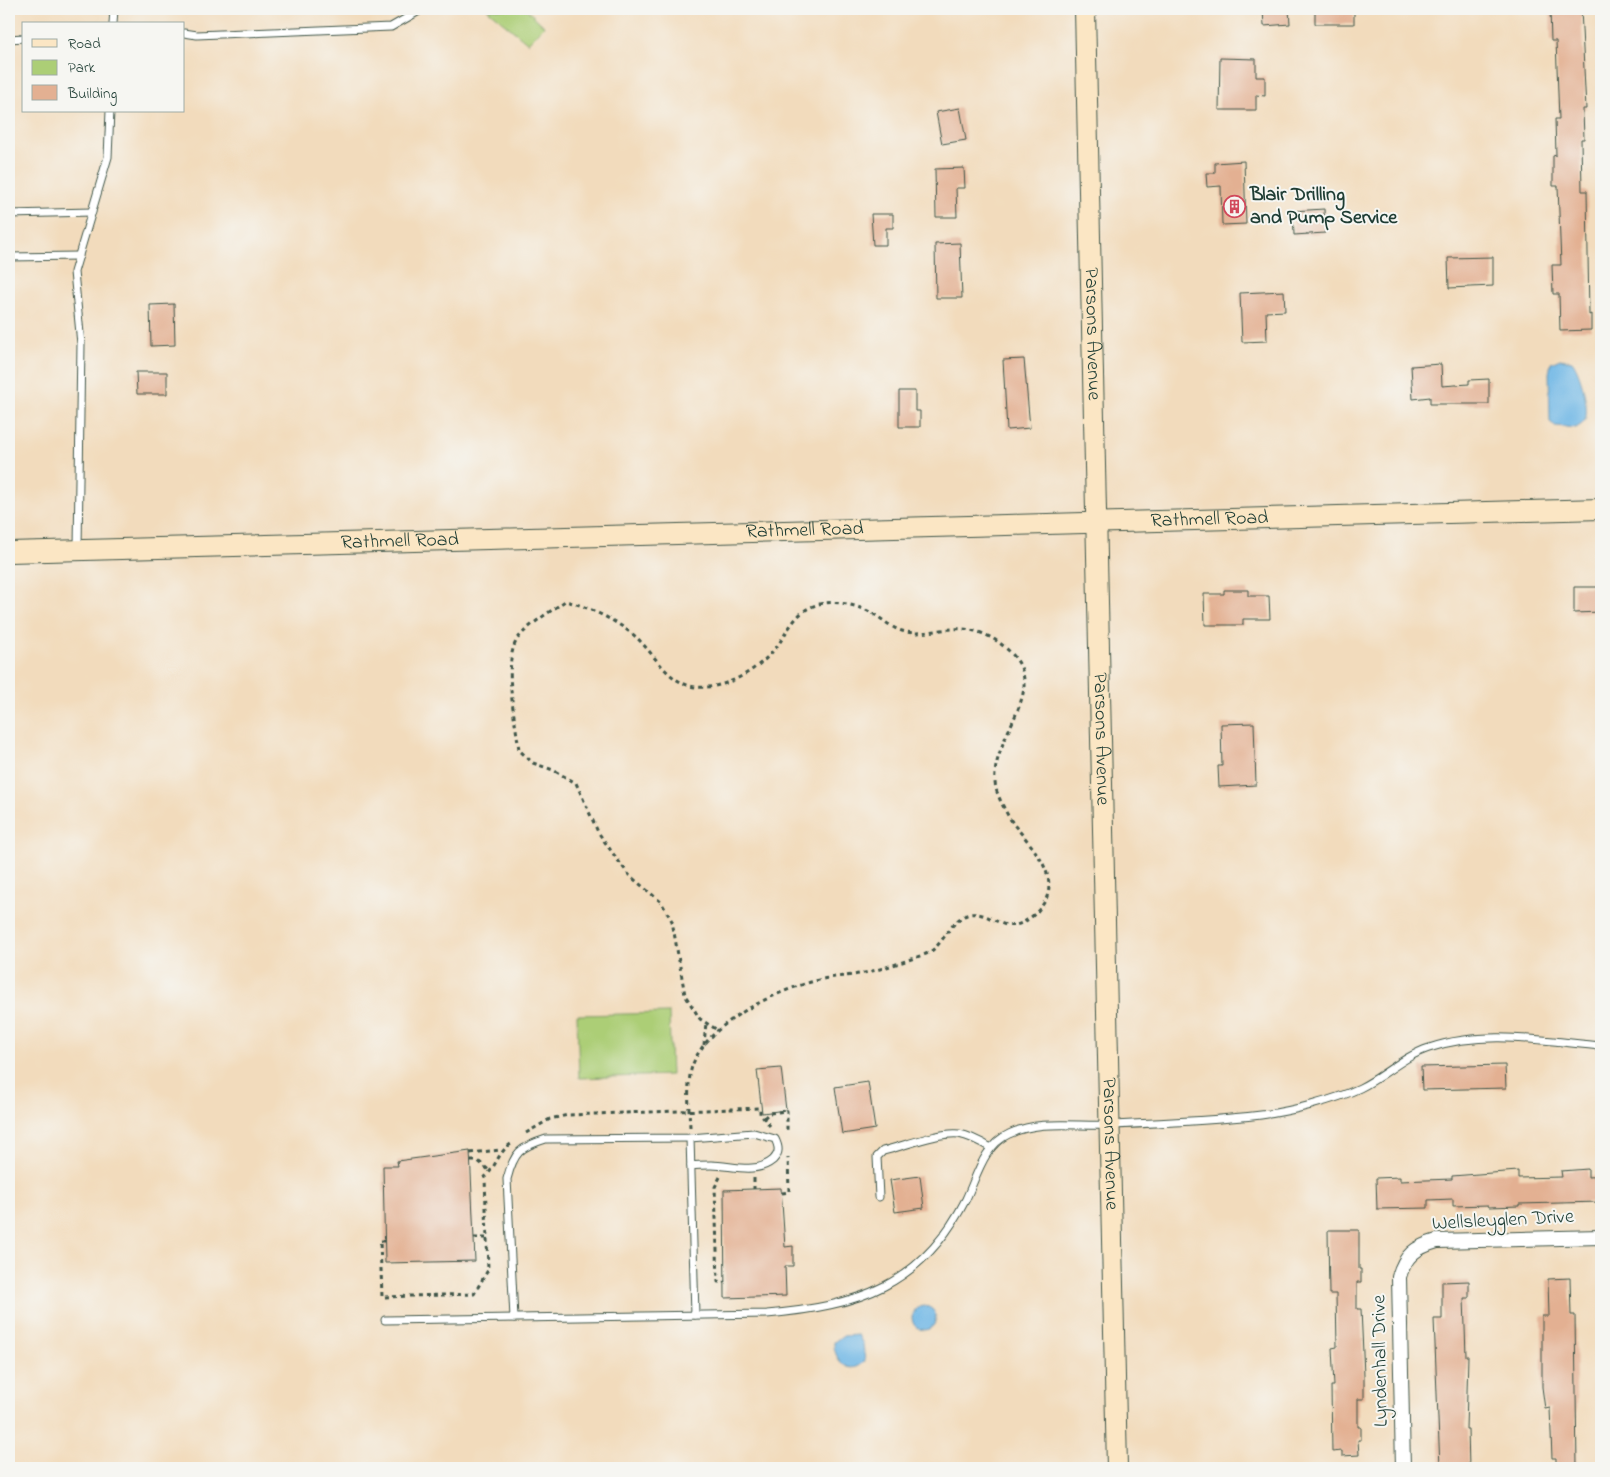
<svg xmlns="http://www.w3.org/2000/svg" width="1610" height="1477" viewBox="0 0 1610 1477" font-family="'Indie Flower',sans-serif">
<rect width="100%" height="100%" fill="#f6f6f2"/>
<filter id="ink" filterUnits="userSpaceOnUse"><feTurbulence type="fractalNoise" baseFrequency=".02" numOctaves="2"/><feDisplacementMap in="SourceGraphic" scale="10" xChannelSelector="R" yChannelSelector="G"/><feConvolveMatrix kernelMatrix="1 2 1 2 8 2 1 2 1" color-interpolation-filters="sRGB"/></filter>
<filter id="wash" filterUnits="userSpaceOnUse"><feTurbulence type="fractalNoise" baseFrequency=".0096" numOctaves="4" result="noise"/><feDisplacementMap in="SourceGraphic" scale="20" xChannelSelector="R" yChannelSelector="G"/><feGaussianBlur stdDeviation="1.12" result="paint"/><feColorMatrix in="noise" values="0 0 0 0 0 0 0 0 0 0 0 0 0 0 0 0 0 1.4 0 .05"/><feComposite in="paint" operator="in"/></filter>
<g filter="url(#wash)">
<rect width="100%" height="100%" fill="#f2dbbc"/>
<g fill="#acce76" stroke="#668655">
<polygon points="487,9 526,9 544,26 528,43"/>
<polygon points="669,1013 671,1075 579,1078 577,1015"/>
</g>
<g fill="#6db6e5" stroke="#467a8c">
<path d="M1560 359 1572 361C1580 370 1590 408 1585 420 1583 424 1579 426 1576 428L1555 426 1550 422 1549 373 1551 363Z"/>
<circle cx="924" cy="1318" r="12"/>
<path d="M858 1335 863 1344 865 1361C850 1378 833 1360 834 1342L842 1336Z"/>
</g>
<g id="blocks">
<g fill="#e3b092">
<polygon points="1263,9 1289,9 1290,24 1264,26"/>
<rect x="1315" y="9" width="39" height="15"/>
<polygon points="1581,9 1586,109 1583,109 1584,139 1581,139 1582,191 1587,191 1589,315 1591,314 1591,330 1560,331 1559,294 1553,294 1552,265 1561,265 1558,186 1553,186 1553,156 1556,155 1555,119 1559,119 1556,41 1551,41 1550,10"/>
<polygon points="1220,58 1256,59 1256,77 1265,77 1265,96 1256,95 1256,110 1219,110"/>
<polygon points="960,108 966,140 942,144 936,112"/>
<polygon points="1244,161 1246,224 1222,225 1221,186 1207,187 1206,173 1215,173 1215,163"/>
<polygon points="964,168 965,188 956,188 957,217 936,217 935,169"/>
<polygon points="1324,209 1325,233 1294,235 1293,211"/>
<polygon points="871,214 893,214 893,228 886,228 886,245 873,245"/>
<polygon points="960,243 962,298 936,298 935,244"/>
<polygon points="1493,257 1493,286 1449,288 1448,258"/>
<polygon points="1284,291 1285,311 1266,312 1267,341 1242,342 1240,293"/>
<polygon points="174,304 175,345 151,346 150,305"/>
<polygon points="1024,359 1030,428 1007,430 1003,360"/>
<polygon points="1441,364 1442,386 1469,384 1469,380 1489,379 1489,404 1430,404 1430,397 1413,399 1411,366"/>
<polygon points="136,372 167,372 167,394 137,394"/>
<polygon points="899,391 915,391 915,411 920,411 920,427 899,427"/>
<polygon points="1574,587 1601,587 1601,612 1574,613"/>
<polygon points="1224,590 1248,590 1248,596 1269,596 1270,619 1243,619 1243,625 1205,625 1204,594 1224,594"/>
<polygon points="1254,723 1256,785 1219,787 1218,766 1222,766 1221,724"/>
<polygon points="1505,1065 1506,1088 1422,1090 1421,1067"/>
<polygon points="781,1068 786,1110 762,1113 757,1070"/>
<polygon points="868,1082 875,1129 842,1134 835,1087"/>
<polygon points="470,1151 475,1261 385,1263 383,1166 398,1166 397,1161"/>
<polygon points="1588,1169 1588,1177 1601,1176 1601,1202 1519,1204 1519,1206 1489,1207 1488,1205 1453,1206 1453,1199 1428,1200 1428,1208 1377,1209 1376,1178 1400,1177 1400,1181 1452,1179 1452,1176 1518,1171 1518,1178 1562,1177 1561,1171"/>
<polygon points="920,1176 924,1208 895,1212 890,1180"/>
<polygon points="781,1188 785,1247 793,1246 793,1266 785,1266 786,1296 725,1298 724,1190"/>
<polygon points="1328,1230 1359,1230 1359,1269 1361,1269 1361,1282 1357,1282 1357,1309 1361,1309 1364,1375 1364,1399 1358,1399 1358,1427 1361,1427 1361,1440 1358,1440 1359,1455 1342,1456 1342,1451 1332,1452 1331,1386 1334,1386 1332,1348 1337,1347 1336,1294 1329,1294"/>
<polygon points="1570,1278 1571,1315 1575,1315 1577,1468 1556,1468 1556,1458 1552,1458 1550,1408 1545,1409 1542,1387 1542,1316 1549,1316 1548,1279"/>
<polygon points="1469,1281 1469,1298 1464,1298 1466,1356 1468,1356 1466,1429 1468,1429 1469,1468 1440,1468 1434,1319 1442,1319 1442,1282"/>
</g>
</g>
</g>
<g filter="url(#ink)">
<use href="#blocks" fill-opacity="0" stroke="#3f5548" stroke-width="1"/>
<g fill="none" stroke-linecap="round" stroke-linejoin="round">
<defs>
<g id="lane">
<polyline points="103,9 113,12"/>
<polyline points="113,24 114,9"/>
<polyline points="184,33 197,35 391,27 419,11"/>
<polyline points="9,39 24,38"/>
<polyline points="9,214 92,212"/>
<polyline points="9,257 79,256"/>
<polyline points="78,548 81,344 74,272 108,157 110,111"/>
<polyline points="690,1138 695,1315"/>
<path d="M879 1197 877 1157 883 1151C904 1146 938 1132 959 1134 970 1136 981 1142 991 1148"/>
<path d="M514 1318 507 1179C514 1152 520 1147 546 1139L690 1138 754 1133 775 1139C779 1147 780 1153 773 1160 755 1175 732 1165 711 1165 704 1165 698 1165 691 1166"/>
<path d="M385 1320 767 1314C858 1306 922 1286 966 1199 977 1176 984 1145 1009 1134 1040 1119 1078 1127 1111 1125 1160 1123 1211 1121 1261 1115 1289 1112 1335 1100 1360 1088 1383 1077 1404 1056 1429 1048 1483 1029 1545 1041 1601 1046"/>
</g>
<path id="street" d="M1403 1468 1399 1277C1405 1255 1416 1247 1437 1241L1601 1237"/>
<g id="secondary">
<path id="s1" d="M1085 9 1117 1468"/>
<path id="s2" d="M9 552 1601 509"/>
</g>
</defs>
<use href="#lane" stroke="#3f5548" stroke-width="9"/>
<use href="#street" stroke="#3f5548" stroke-width="16"/>
<use href="#secondary" stroke="#3f5548" stroke-width="22"/>
<g stroke="#3f5548" stroke-width="3" stroke-dasharray="4 4" stroke-linecap="butt">
<polyline points="704,1045 706,1022"/>
<polyline points="764,1118 769,1113 787,1111 787,1133"/>
<path d="M690 1127C689 1108 687 1088 691 1070 703 1023 781 988 823 979 838 976 853 976 868 972 886 968 905 961 923 955 944 949 948 919 970 914 984 912 993 921 1006 925 1021 929 1040 912 1046 899 1058 873 1030 844 1015 826 1008 817 1001 803 997 792 993 780 995 767 999 755 1010 717 1044 683 1008 650 995 638 980 630 962 629 941 627 920 638 899 630 889 626 881 618 872 613 854 604 830 598 811 607 795 614 787 632 778 645 760 669 726 690 696 687 669 684 655 655 638 639 623 624 586 605 565 601 550 612 531 623 519 637 501 658 516 723 519 750L533 763 553 770 576 783 598 832 614 855 629 875 661 902 672 921 685 995 700 1019 719 1031"/>
<polyline points="526,1133 550,1119 568,1115 760,1108 760,1114 770,1126"/>
<polyline points="470,1153 501,1150"/>
<polyline points="471,1161 478,1161 491,1172"/>
<polyline points="720,1177 715,1187 718,1282 725,1282"/>
<polyline points="754,1178 754,1189"/>
<polyline points="782,1193 789,1192 788,1157"/>
<polyline points="474,1238 487,1238"/>
<path d="M385 1241H380L382 1297 474 1294 488 1270 485 1177C496 1167 498 1152 511 1144"/>
</g>
<use href="#lane" stroke="#fff" stroke-width="7"/>
<use href="#street" stroke="#fff" stroke-width="14"/>
<use href="#secondary" stroke="#fbe6c4" stroke-width="20"/>
</g>
</g>
<defs>
<symbol id="building-ring" viewBox="-11 -11 22 22"><circle r="9.5" fill="#f6f6f2" stroke="#d1495b" stroke-width="1.5"/><path d="M-4-6H4V6H1V3H-1V6H-4ZM-2.5-4.3h1.7v1.8h-1.7ZM.8-4.3h1.7v1.8H.8ZM-2.5-1h1.7V.8h-1.7ZM.8-1h1.7V.8H.8Z" fill="#d1495b"/></symbol>
</defs>
<g fill-rule="evenodd">
<use href="#building-ring" x="1222" y="194" width="25" height="25"/>
</g>
<g text-anchor="middle" dominant-baseline="central" stroke-width="4" stroke-linejoin="round" paint-order="stroke">
<g font-size="20" font-weight="bold" fill="#1f3d34" stroke="#f6f6f2" text-anchor="start">
<text x="1250" y="195">Blair Drilling<tspan x="1250" dy="23">and Pump Service</tspan></text>
</g>
<g font-size="20" fill="#1f3d34" stroke="#f6f6f2">
<text stroke="none"><textPath href="#s1" startOffset="325">Parsons Avenue</textPath></text>
<text stroke="none"><textPath href="#s2" startOffset="1201">Rathmell Road</textPath></text>
<text stroke="none"><textPath href="#s2" startOffset="796">Rathmell Road</textPath></text>
<text stroke="none"><textPath href="#s2" startOffset="391">Rathmell Road</textPath></text>
<text stroke="none"><textPath href="#s1" startOffset="730">Parsons Avenue</textPath></text>
<text stroke="none"><textPath href="#s1" startOffset="1135">Parsons Avenue</textPath></text>
<text transform="translate(1503 1221) rotate(-3)">Wellsleyglen Drive</text>
<text transform="translate(1381 1361) rotate(-91)">Lyndenhall Drive</text>
</g>
</g>
<rect width="1610" height="1477" fill="none" stroke="#f6f6f2" stroke-width="30"/>
<rect x="22" y="22" width="162" height="90" fill="#f6f6f2" stroke="#a0aca6"/>
<rect x="32" y="39" width="25" height="8" fill="#fbe6c4" stroke="#a0aca6"/>
<text x="68" y="48" font-size="15" fill="#1f3d34">Road</text>
<rect x="32" y="60" width="25" height="15" fill="#acce76" stroke="#a0aca6"/>
<text x="68" y="72" font-size="15" fill="#1f3d34">Park</text>
<rect x="32" y="85" width="25" height="15" fill="#e3b092" stroke="#a0aca6"/>
<text x="68" y="98" font-size="15" fill="#1f3d34">Building</text>
</svg>
